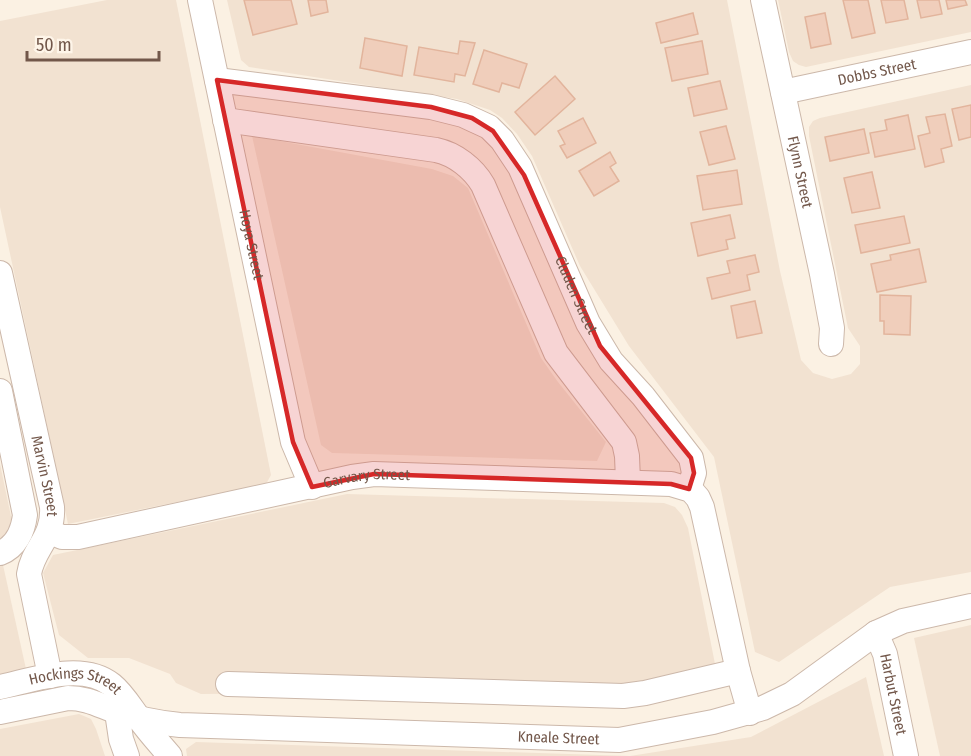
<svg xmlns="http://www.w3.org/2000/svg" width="971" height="756" viewBox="0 0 971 756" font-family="'Fira Sans Condensed',sans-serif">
<rect width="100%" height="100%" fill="#fbf1e3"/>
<g fill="#f2e2d1">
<polygon points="107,0 176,0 271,475 266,484 68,524 0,207 0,21"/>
<polygon points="227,0 727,0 780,271 801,360 813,373 832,379 851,374 860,364 860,346 848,328 809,136 809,127 813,121 820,118 971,85 971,572 890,587 779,662 755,652 714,457 629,346 580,266 532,156 517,134 502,118 490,110 457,99 249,67 241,60"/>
<polygon points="778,0 971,0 971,32 806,67 799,65 793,61 789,52"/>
<polygon points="252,136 432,169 453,176 468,188 541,358 558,382 606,442 597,461 332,453 321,445"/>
<polygon points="0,464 13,526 5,539 0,540"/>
<polygon points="347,494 664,503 675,507 682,515 688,528 715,664 630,690 201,694 176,683 170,674 129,658 88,658 59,635 43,573 53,555"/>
<polygon points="3,565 26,669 0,674 0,566"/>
<polygon points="971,625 971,756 940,756 914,638"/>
<polygon points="866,677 884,756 187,756 186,749 196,742 630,756 751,737"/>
<polygon points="79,714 91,719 96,729 105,756 0,756 0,729"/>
</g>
<g fill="#f0cebb" stroke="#e2b49c" stroke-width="1.5">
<polygon points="244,0 291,0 297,24 253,35"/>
<polygon points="308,0 326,0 328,12 311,16"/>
<polygon points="843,0 868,0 875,33 852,38"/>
<polygon points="881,0 904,0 908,19 886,23"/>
<polygon points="917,0 939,0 942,14 921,18"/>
<polygon points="946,0 965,0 967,5 948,9"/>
<polygon points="693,13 698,34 661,43 656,23"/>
<polygon points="825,13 831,44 811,48 805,17"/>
<polygon points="365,38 407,46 402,76 360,68"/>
<polygon points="460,41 475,43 465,76 455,74 454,82 414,75 419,47 458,54"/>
<polygon points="702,41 708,74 672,81 665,48"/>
<polygon points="484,50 527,64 519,88 502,83 499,92 473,84"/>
<polygon points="555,76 575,99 535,135 515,112"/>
<polygon points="720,81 727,109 694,116 688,88"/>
<polygon points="971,105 971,137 959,140 952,109"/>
<polygon points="945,114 952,146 941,149 944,162 925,167 918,136 930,133 926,117"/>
<polygon points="908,115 915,149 875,157 870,133 887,130 885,120"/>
<polygon points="583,118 596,143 567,158 560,146 565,144 558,131"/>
<polygon points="726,126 735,159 709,165 700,132"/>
<polygon points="864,129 869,153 830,161 825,137"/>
<polygon points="610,152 616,163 610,167 619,181 594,196 579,171"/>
<polygon points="737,170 742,204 703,210 697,176"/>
<polygon points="872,172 880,208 852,213 844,178"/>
<polygon points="730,215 735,238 726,240 728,249 698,256 691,223"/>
<polygon points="904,216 910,243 861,253 855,225"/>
<polygon points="919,249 926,282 877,292 871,264 891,260 890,255"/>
<polygon points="755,255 759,272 747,275 750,290 712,299 707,278 730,273 727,261"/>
<polygon points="880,295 911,296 910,335 884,334 884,321 880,321"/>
<polygon points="755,301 762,333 737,338 731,306"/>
</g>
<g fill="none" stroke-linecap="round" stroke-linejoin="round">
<defs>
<g id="minor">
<path id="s1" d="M200 0 293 442 312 487"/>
<path id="s2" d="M763 0 822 274 832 328 831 344"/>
<path id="s3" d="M217 80 431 107 463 115 489 127 502 140 520 167 588 323 611 361 643 396 691 458 694 473 689 489"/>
<path id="s4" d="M783 92 971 52"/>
<path d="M225 120 436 150C455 154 473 168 483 185L556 353 624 442 627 456 628 481"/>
<path id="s5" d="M0 273 52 507C54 538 33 548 29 574L50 676"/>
<path d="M0 391 25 515C23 531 16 547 0 553"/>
<path id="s6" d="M50 532 62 537H78L352 477 374 474 671 484 691 490 698 498 702 507 738 671 750 713"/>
<path id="s7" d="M876 633 885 654 906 756"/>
<polyline points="228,684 623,696 645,693 738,671"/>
<path id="s8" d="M0 687C33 680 82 661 112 685 122 693 130 706 138 717 148 731 159 743 170 756"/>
<path id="s9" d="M0 712 68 698C88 698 100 706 118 712 138 719 159 723 180 725L619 740 713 722 763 708 792 694 876 633 903 621 971 606"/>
<polyline points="117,712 121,739 127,756"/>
</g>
</defs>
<use href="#minor" stroke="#ccb8aa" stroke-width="26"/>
<use href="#minor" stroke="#fff" stroke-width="24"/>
</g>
<path fill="#d62828" fill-opacity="0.2" stroke="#d62828" stroke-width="4.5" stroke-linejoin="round" d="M217 80 431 107 472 118 493 131 524 175 600 346 691 458 694 473 689 489 671 484 374 474 312 487 293 442Z"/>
<g text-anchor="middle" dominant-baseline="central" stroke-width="4.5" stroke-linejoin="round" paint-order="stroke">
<g font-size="15" fill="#72574a" stroke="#fef5e9">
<text stroke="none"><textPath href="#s4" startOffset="96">Dobbs Street</textPath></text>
<text stroke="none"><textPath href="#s2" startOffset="176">Flynn Street</textPath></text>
<text stroke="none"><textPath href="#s1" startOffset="250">Hoya Street</textPath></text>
<text stroke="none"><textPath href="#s3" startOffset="468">Cluden Street</textPath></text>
<text stroke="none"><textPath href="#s5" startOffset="208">Marvin Street</textPath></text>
<text stroke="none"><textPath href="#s6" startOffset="324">Garvary Street</textPath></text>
<text stroke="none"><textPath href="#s8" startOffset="78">Hockings Street</textPath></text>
<text stroke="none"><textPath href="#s7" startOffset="64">Harbut Street</textPath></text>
<text stroke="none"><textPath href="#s9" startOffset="564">Kneale Street</textPath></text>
</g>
</g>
<path d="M27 51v9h132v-9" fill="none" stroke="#72574a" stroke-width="3"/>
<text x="36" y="51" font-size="18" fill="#72574a" stroke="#fef5e9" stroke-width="4.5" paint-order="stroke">50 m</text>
</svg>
